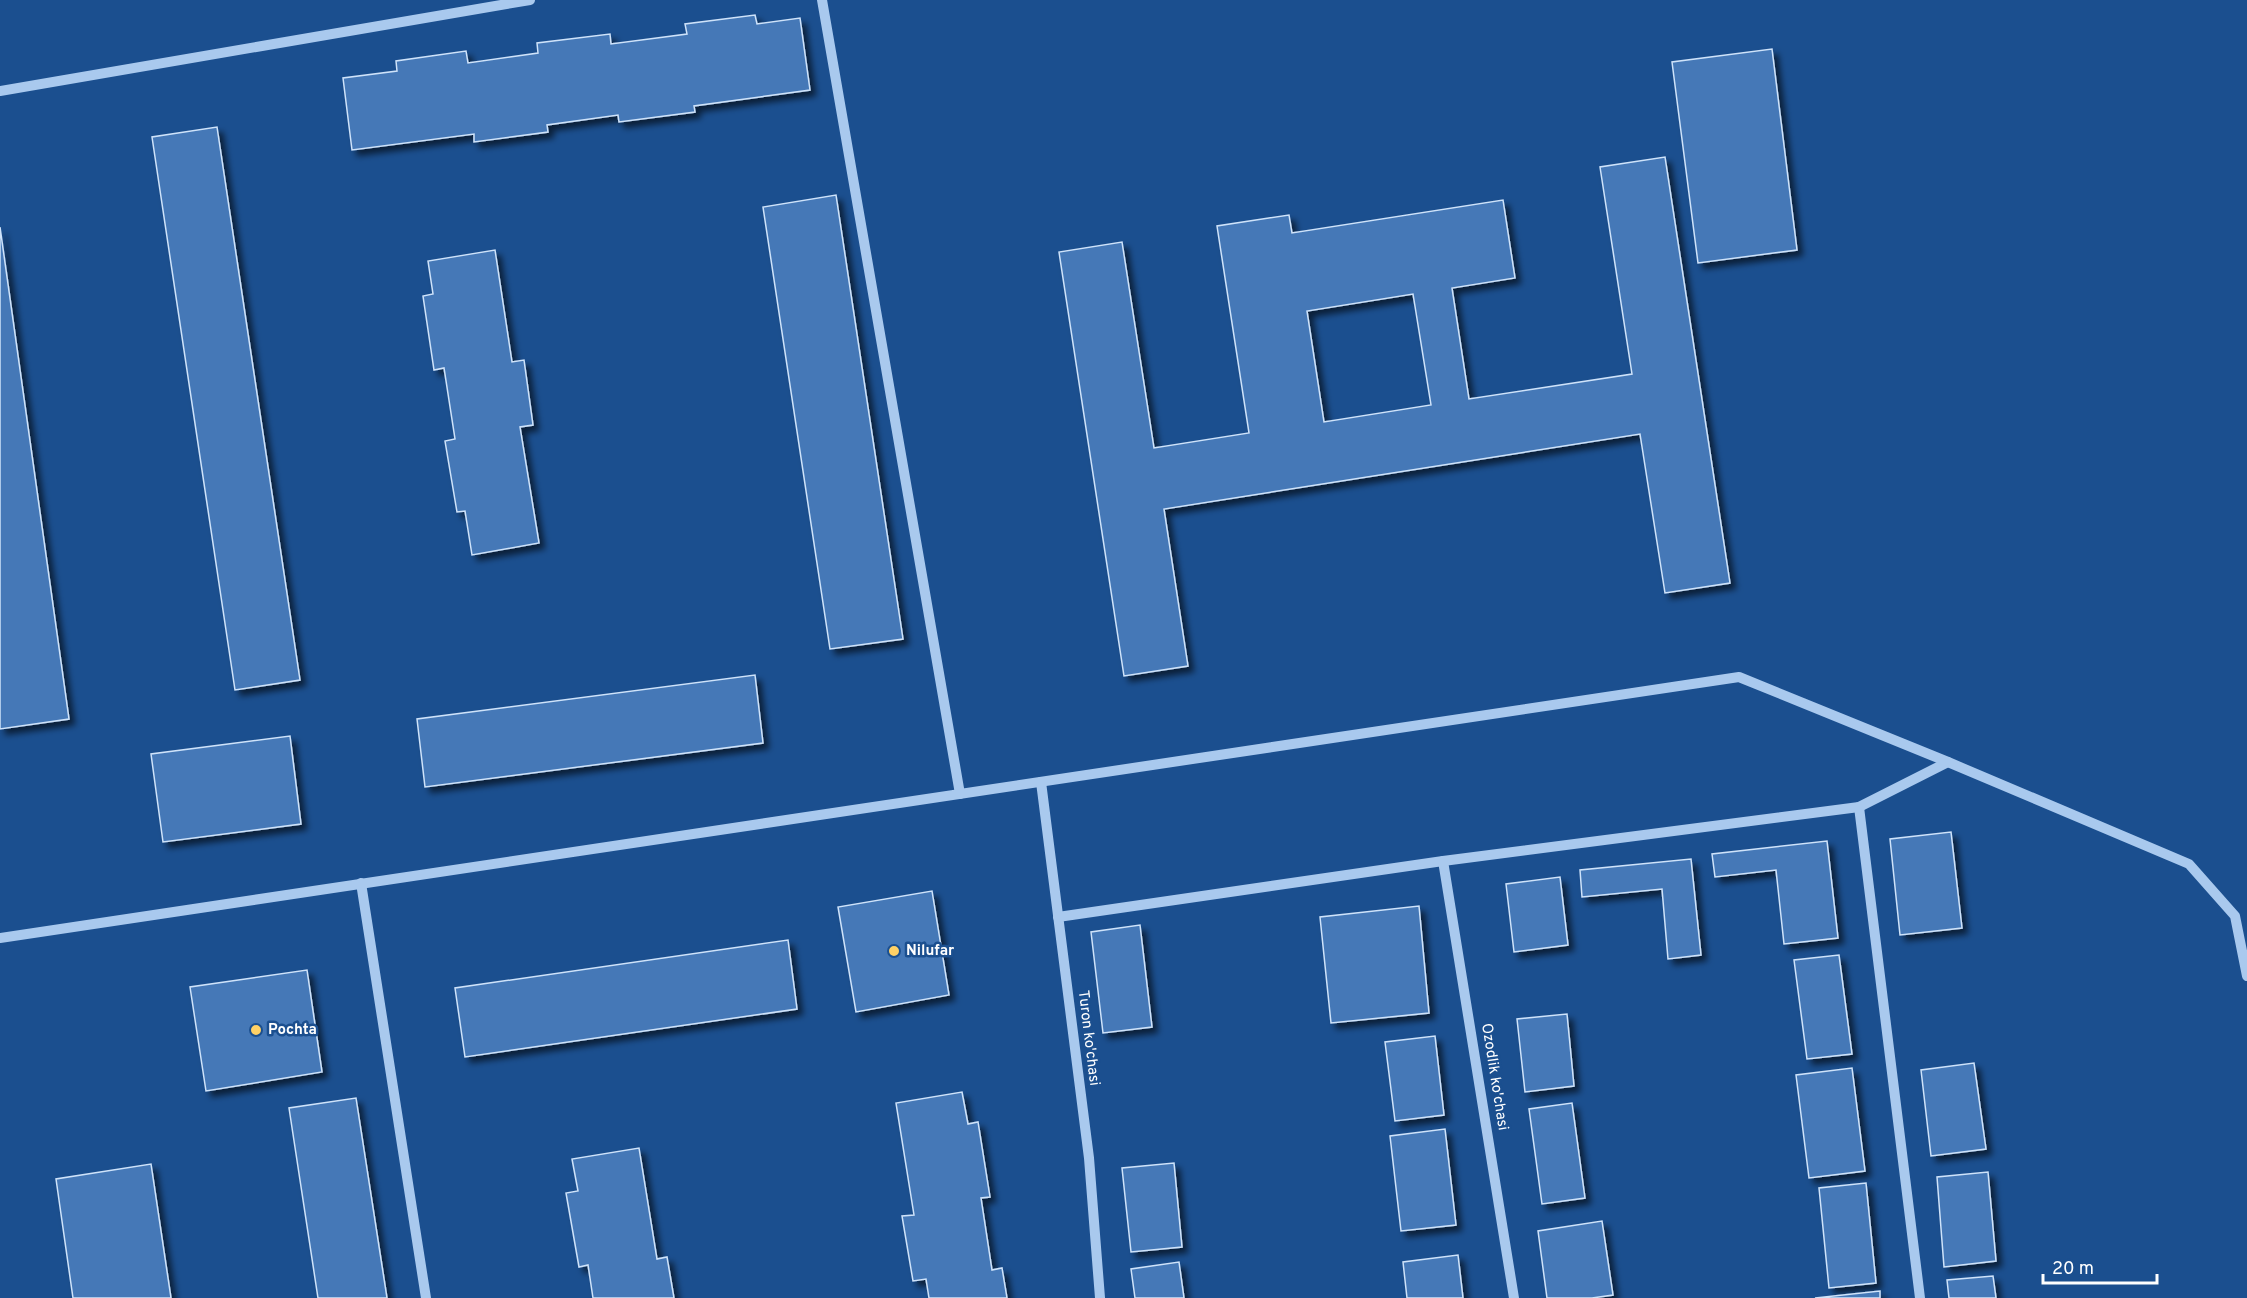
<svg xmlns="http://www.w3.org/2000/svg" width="2247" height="1298" viewBox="0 0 2247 1298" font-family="Overpass,sans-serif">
<defs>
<filter id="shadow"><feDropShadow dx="5.5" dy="5.5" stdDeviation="3" flood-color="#0009"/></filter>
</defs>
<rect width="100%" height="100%" fill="#1b4f8f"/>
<g fill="#4478b7" stroke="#cfe3fa" stroke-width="1.5" fill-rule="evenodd" filter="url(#shadow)">
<polygon points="755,15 757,24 800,18 810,90 694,106 695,112 619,122 618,115 547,125 548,132 474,142 474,134 352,150 343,78 397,71 396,61 466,51 468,63 538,53 537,43 610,34 611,44 687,34 685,24"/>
<polygon points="1772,49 1797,250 1698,263 1672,62"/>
<polygon points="217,127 300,680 235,690 152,137"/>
<path d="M1665 157 1730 583 1665 593 1640 434 1164 509 1188 666 1124 676 1059 252 1122 242 1154 448 1249 433 1217 226 1289 215 1292 233 1503 200 1515 278 1452 288 1469 399 1632 374 1600 167ZM1413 294 1431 405 1324 422 1307 311Z"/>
<polygon points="836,195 903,639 830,649 763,207"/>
<polygon points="0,227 69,719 0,729"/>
<polygon points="495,250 512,362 524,360 533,425 520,427 539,543 472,555 465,511 457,512 445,441 455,439 444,368 434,370 423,296 433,294 428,261"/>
<polygon points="755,675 763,743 425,787 417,719"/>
<polygon points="290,736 301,824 163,842 151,754"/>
<polygon points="1951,832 1962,928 1900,935 1890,839"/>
<polygon points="1827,841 1838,938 1784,944 1776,870 1715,877 1712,854"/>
<polygon points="1691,859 1701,955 1668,959 1662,889 1582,897 1580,870"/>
<polygon points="1560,877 1568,945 1514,952 1506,884"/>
<polygon points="932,891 949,995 856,1012 838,907"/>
<polygon points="1419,906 1429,1013 1331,1023 1320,917"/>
<polygon points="1140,925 1152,1027 1103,1033 1091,932"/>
<polygon points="788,940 797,1009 465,1057 455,988"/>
<polygon points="1839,955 1852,1054 1807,1059 1794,960"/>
<polygon points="307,970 322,1072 206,1091 190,987"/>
<polygon points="1567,1014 1574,1086 1525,1092 1517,1019"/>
<polygon points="1435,1036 1444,1115 1395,1121 1385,1042"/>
<polygon points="1974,1063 1986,1149 1931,1156 1921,1070"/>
<polygon points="1852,1068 1865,1171 1809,1178 1796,1075"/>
<polygon points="962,1092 968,1124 978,1122 990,1197 981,1198 992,1270 1002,1268 1007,1298 929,1298 926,1279 913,1281 902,1216 914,1215 896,1103"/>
<polygon points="356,1098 387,1298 318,1298 289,1108"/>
<polygon points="1572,1103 1585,1198 1542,1204 1529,1109"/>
<polygon points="1445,1129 1456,1225 1401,1231 1390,1136"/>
<polygon points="639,1148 657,1259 667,1257 674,1298 593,1298 588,1265 579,1267 566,1193 578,1191 572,1159"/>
<polygon points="1174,1163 1182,1247 1131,1252 1122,1168"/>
<polygon points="151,1164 171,1298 73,1298 56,1179"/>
<polygon points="1988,1172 1996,1261 1944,1267 1937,1177"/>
<polygon points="1866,1183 1876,1283 1829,1288 1819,1188"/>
<polygon points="1602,1221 1613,1295 1592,1298 1547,1298 1538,1231"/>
<polygon points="1458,1255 1463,1298 1407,1298 1403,1262"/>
<polygon points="1179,1262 1184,1298 1135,1298 1131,1269"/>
<polygon points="1993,1276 1996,1298 1949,1298 1947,1280"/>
<polygon points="1880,1291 1880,1298 1815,1298"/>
</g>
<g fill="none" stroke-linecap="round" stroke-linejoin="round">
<g stroke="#a9c9ee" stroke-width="10">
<polyline points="822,0 960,794"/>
<polyline points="0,91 530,0"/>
<polyline points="1041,782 1089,1158 1100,1298"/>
<polyline points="1859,807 1920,1298"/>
<polyline points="1443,861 1514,1298"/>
<polyline points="361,883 426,1298"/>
<polyline points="1058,917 1443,861 1859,807 1948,762"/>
<polyline points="0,938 1739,677 1948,762 2189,864 2235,916 2247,976"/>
</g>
</g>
<g fill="#ffd166" stroke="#1b4f8f" stroke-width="2">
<circle cx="894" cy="951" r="6"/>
<circle cx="256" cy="1030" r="6"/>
</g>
<g text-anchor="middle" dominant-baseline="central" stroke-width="5" stroke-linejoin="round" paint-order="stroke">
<g font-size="15" font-weight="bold" fill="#fff" stroke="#1b4f8f" text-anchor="start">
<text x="906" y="951">Nilufar</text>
<text x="268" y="1030">Pochta</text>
</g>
<g font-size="15" fill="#fff" stroke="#1b4f8f">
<text transform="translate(1088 1038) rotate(83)">Turon ko'chasi</text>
<text transform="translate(1494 1077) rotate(81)">Ozodlik ko'chasi</text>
</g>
</g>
<path d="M2043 1274v9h114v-9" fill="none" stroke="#ffffff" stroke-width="3"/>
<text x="2052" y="1274" font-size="18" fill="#ffffff" stroke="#1b4f8f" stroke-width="4.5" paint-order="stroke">20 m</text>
</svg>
